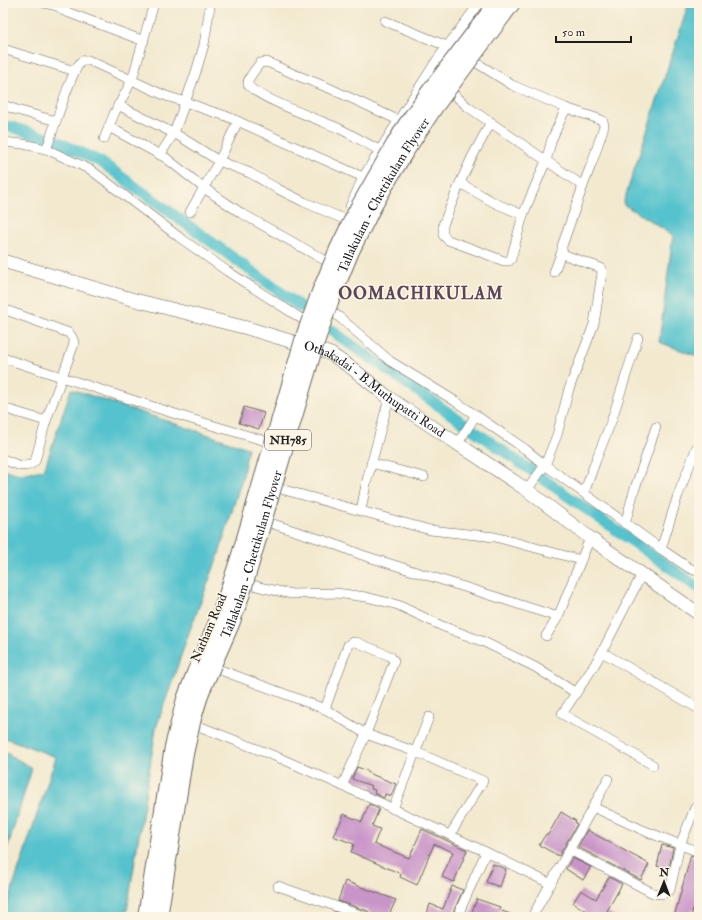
<svg xmlns="http://www.w3.org/2000/svg" width="702" height="920" viewBox="0 0 702 920" font-family="'IM FELL Double Pica',serif">
<rect width="100%" height="100%" fill="#fcf5e5"/>
<filter id="ink" filterUnits="userSpaceOnUse"><feTurbulence type="fractalNoise" baseFrequency=".025" numOctaves="2"/><feDisplacementMap in="SourceGraphic" scale="8" xChannelSelector="R" yChannelSelector="G"/><feConvolveMatrix kernelMatrix="1 2 1 2 8 2 1 2 1" color-interpolation-filters="sRGB"/></filter>
<filter id="wash" filterUnits="userSpaceOnUse"><feTurbulence type="fractalNoise" baseFrequency=".012" numOctaves="4" result="noise"/><feDisplacementMap in="SourceGraphic" scale="16" xChannelSelector="R" yChannelSelector="G"/><feGaussianBlur stdDeviation="0.9" result="paint"/><feColorMatrix in="noise" values="0 0 0 0 0 0 0 0 0 0 0 0 0 0 0 0 0 1.4 0 .05"/><feComposite in="paint" operator="in"/></filter>
<g filter="url(#wash)">
<rect width="100%" height="100%" fill="#f2e9cf"/>
<g fill="#55c2cd" stroke="#386f74">
<polygon points="689,3 699,3 699,357 659,342 673,235 623,204"/>
<polygon points="71,389 248,448 243,475 219,554 190,630 156,728 126,917 3,917 56,757 3,737 3,469 19,474 44,470"/>
<polygon points="3,751 32,768 3,862"/>
</g>
<g fill="none" stroke-linecap="round" stroke-linejoin="round">
<g stroke="#55c2cd" stroke-width="11">
<polyline points="3,126 12,127 56,141 101,162 301,307"/>
<polyline points="332,330 339,336 699,588"/>
</g>
</g>
<g id="blocks">
<g fill="#c995c9">
<polygon points="244,407 264,413 259,429 239,423"/>
<polygon points="357,767 368,771 368,773 396,784 391,796 385,794 384,798 374,793 375,790 371,789 372,786 352,779"/>
<polygon points="369,804 379,809 372,826 380,829 374,844 409,858 422,829 467,850 454,882 442,877 453,852 434,844 417,885 400,877 401,874 351,852 354,844 333,836 337,827 338,828 344,814 362,822"/>
<polygon points="561,812 576,821 575,823 577,824 559,856 539,845 546,834 548,835"/>
<polygon points="587,830 649,864 641,880 578,847"/>
<polygon points="662,845 673,848 669,869 657,866"/>
<polygon points="691,855 699,858 699,887 696,899 699,900 699,911 693,909 691,917 674,917"/>
<polygon points="572,858 591,867 583,880 566,869"/>
<polygon points="493,864 506,869 500,887 486,882"/>
<polygon points="609,877 622,884 607,911 617,917 589,917 584,915 586,911 573,903 581,890 596,899"/>
<polygon points="345,881 396,900 388,917 377,917 372,915 368,911 338,901"/>
<polygon points="452,886 463,890 451,917 426,917 430,904 443,909"/>
<polygon points="477,899 500,907 499,910 516,916 515,917 470,917"/>
<polygon points="334,912 348,917 332,917"/>
</g>
</g>
</g>
<g filter="url(#ink)">
<use href="#blocks" fill-opacity="0" stroke="#67645b" stroke-width="1"/>
<g fill="none" stroke-linecap="round" stroke-linejoin="round">
<defs>
<g id="street">
<polyline points="44,3 58,6"/>
<polyline points="57,3 58,6 64,11 144,41"/>
<polyline points="385,21 449,47"/>
<polyline points="3,49 75,71"/>
<polyline points="472,60 512,85 566,108 599,119 603,121 604,126 594,157 583,186"/>
<polyline points="449,90 468,107 583,186 562,246 562,251 565,255 601,268 602,273 594,324 569,389 557,435 545,465 527,490"/>
<polyline points="3,105 17,110 56,121 49,142 46,149"/>
<polyline points="118,105 179,136 219,161 250,173 276,188 304,202 346,220"/>
<path d="M56 121C60 110 74 66 82 61 84 60 85 60 88 60L166 96 186 102 204 109 226 116 365 178"/>
<polyline points="491,122 471,159 460,183 495,203 523,215 530,198 546,161 552,139 566,108"/>
<polyline points="109,127 166,158 204,188 241,213 328,262"/>
<polyline points="104,139 114,114 132,80 154,3"/>
<polyline points="3,142 23,144 46,149 91,170 179,237 227,271 305,321"/>
<path d="M381 151C367 144 353 135 338 128 324 122 251 95 248 84 247 78 257 68 260 63L267 62 296 75 329 88 368 106 400 121"/>
<polyline points="160,155 174,133 195,75 204,45 210,6 209,3"/>
<polyline points="460,183 443,225 443,235 448,240 470,248 504,261 509,261 511,259 523,215"/>
<polyline points="190,212 219,161 238,121"/>
<polyline points="554,272 562,251"/>
<path d="M3 309 69 333C72 337 74 339 74 344L46 421 35 461C26 471 13 463 3 459"/>
<polyline points="330,311 338,316 390,361 455,401 525,449 545,465 661,549 689,568 697,571 699,571"/>
<polyline points="3,358 191,419 269,442"/>
<polyline points="3,408 46,421"/>
<polyline points="458,443 476,415"/>
<polyline points="371,463 424,477"/>
<polyline points="277,488 430,530 495,537 581,560"/>
<polyline points="584,493 596,460 611,422 638,338"/>
<polyline points="361,511 366,484 389,398"/>
<polyline points="267,522 329,542 362,555 493,596 558,617"/>
<polyline points="625,524 634,491 656,427"/>
<polyline points="661,549 678,495 698,444"/>
<polyline points="249,584 264,588 292,594 336,593 366,597 398,605 442,626 484,642 535,667 576,693 592,669 602,652 642,574"/>
<polyline points="546,636 558,617 590,538"/>
<polyline points="602,652 699,709"/>
<polyline points="215,668 325,709 366,734 416,752 483,781 450,835"/>
<polyline points="576,693 562,714 653,765"/>
<polyline points="325,709 348,645 353,642 356,642 390,656 394,661 393,664 366,734 342,786"/>
<polyline points="196,725 282,759 381,803 486,852 457,917"/>
<polyline points="593,807 645,831 699,852"/>
<polyline points="393,809 429,717"/>
<path d="M570 850 653 893C660 894 664 895 670 890L680 845 695 808 699 805"/>
<polyline points="486,852 551,884"/>
<polyline points="278,886 366,917"/>
<polyline points="532,917 593,807 608,779"/>
</g>
<g id="secondary">
<polyline points="352,207 365,178 408,109 438,62 482,3"/>
<path id="s1" d="M3 261 131 299 247 328 290 341 317 349 331 354 353 369 389 398 527 490 590 538 699 614"/>
</g>
</defs>
<use href="#street" stroke="#67645b" stroke-width="10"/>
<use href="#secondary" stroke="#67645b" stroke-width="14"/>
<use href="#street" stroke="#fff" stroke-width="9"/>
<use href="#secondary" stroke="#fff" stroke-width="13"/>
<defs>
<g id="highway-bridge">
<polyline points="146,917 173,747 185,699 195,673 217,622 225,601 240,555 304,337 320,292 338,249 357,210 394,145 406,125 432,88 497,3"/>
<path id="s2" d="M159 917 185 754 193 718 201 692 231 624 242 593 316 342 330 302 351 251 374 205 390 177 405 152 434 108 512 3"/>
</g>
</defs>
<use href="#highway-bridge" stroke="#67645b" stroke-width="18" stroke-linecap="butt"/>
<use href="#highway-bridge" stroke="#fff" stroke-width="16"/>
</g>
</g>
<g text-anchor="middle" dominant-baseline="central" stroke-width="3.5" stroke-linejoin="round" paint-order="stroke">
<rect fill="#fcf5e5" stroke="#5f5d58" stroke-width="1" x="265" y="430" width="46" height="20" rx="3"/>
<g font-size="12" font-weight="bold" fill="#1c1c1c">
<text x="288" y="440">NH785</text>
</g>
<g font-size="13" fill="#1c1c1c" stroke="#fcf5e5">
<text stroke="none"><textPath href="#s2" startOffset="760">Tallakulam - Chettikulam Flyover</textPath></text>
<text stroke="none"><textPath href="#s1" startOffset="396">Othakadai - B.Muthupatti Road</textPath></text>
<text stroke="none"><textPath href="#s2" startOffset="376">Tallakulam - Chettikulam Flyover</textPath></text>
<text transform="translate(209 628) rotate(-67)">Natham Road</text>
</g>
<g font-size="17" font-weight="bold" letter-spacing="1" fill="#594659" stroke="#fcf5e5">
<text x="421" y="293">OOMACHIKULAM</text>
</g>
</g>
<rect width="702" height="920" fill="none" stroke="#fcf5e5" stroke-width="16"/>
<g transform="translate(664 882) rotate(1)" stroke="#fcf5e5" stroke-width="3" paint-order="stroke">
<path d="M0-3L7 15L0 10L-7 15Z" fill="#1c1c1c"/>
<text y="-6" font-size="11" font-weight="bold" text-anchor="middle" fill="#1c1c1c">N</text>
</g>
<path d="M556 36v6h75v-6" fill="none" stroke="#1c1c1c" stroke-width="2"/>
<text x="562" y="36" font-size="12" fill="#1c1c1c" stroke="#fcf5e5" stroke-width="3" paint-order="stroke">50 m</text>
</svg>
